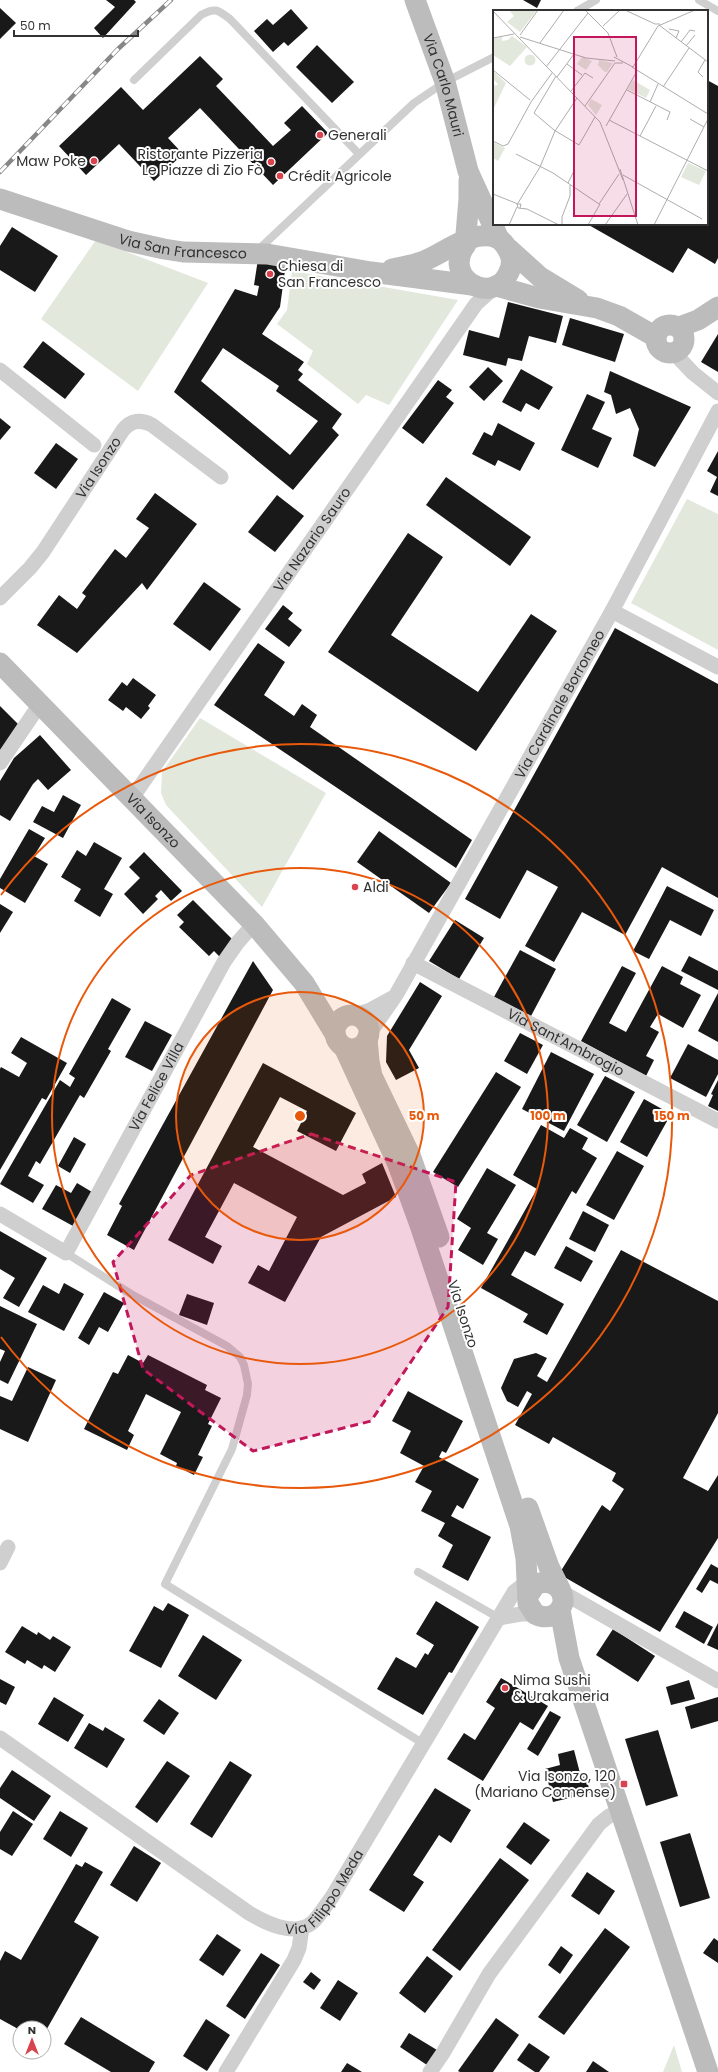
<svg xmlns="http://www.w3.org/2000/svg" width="718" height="2072" viewBox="0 0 718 2072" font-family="Poppins,sans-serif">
<rect width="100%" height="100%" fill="#fff"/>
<g fill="#e2e8dc">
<polygon points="96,240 208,283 138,391 41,319"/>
<polygon points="292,271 458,300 389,405 366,395 358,404 307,364 313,351 277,324 287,310"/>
<polygon points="687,499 718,514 718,650 631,603"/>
<polygon points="200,718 326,793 262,907 166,805 161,793 162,772"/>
<polygon points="674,2045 682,2072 663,2072"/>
</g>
<g fill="#191919" fill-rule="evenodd">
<polygon points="106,0 134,0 136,2 103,38 94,28 115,7"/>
<polygon points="523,0 541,0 537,8"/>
<polygon points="0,8 16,23 0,39"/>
<polygon points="291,9 308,28 288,46 284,42 273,52 254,31 267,19 273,25"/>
<polygon points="317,45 354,82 332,103 296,67"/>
<polygon points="200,56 223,79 216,86 273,146 291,130 284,123 302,106 328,133 273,185 200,108 168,138 183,154 154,181 119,144 86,175 59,146 121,87 143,110"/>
<polygon points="707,80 718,86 718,258 715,264 688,248 673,273 587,224 707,224"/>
<polygon points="12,227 58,256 35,292 0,270 0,246"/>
<path d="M258 259 286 263 280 307 262 334 304 362 298 370 303 374 298 380 342 414 332 428 339 435 293 490 174 392 235 289 257 296 259 286 254 285ZM223 348 279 386 276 391 318 421 290 455 201 381Z"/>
<polygon points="508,302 563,316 556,343 529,336 522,361 508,358 506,366 463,355 469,330 499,338"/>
<polygon points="570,318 624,334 615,362 562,345"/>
<polygon points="718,334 718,372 701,362"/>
<polygon points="43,341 85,374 65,399 23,367"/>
<polygon points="488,367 503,381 484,401 469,387"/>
<polygon points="521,369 553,387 539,410 526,403 521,412 502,402"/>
<polygon points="610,371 691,407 655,467 633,456 639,429 630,408 616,414 611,395 604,392"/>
<polygon points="438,380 452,390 446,397 454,403 423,444 402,428"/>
<polygon points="587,394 605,402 592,429 612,438 598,468 561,450"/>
<polygon points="0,418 11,427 0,440"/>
<polygon points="498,423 535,443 520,471 498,460 495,466 472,454 484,432 492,436"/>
<polygon points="56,443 78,459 56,489 34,473"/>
<polygon points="718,451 718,496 710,492 717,477 707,471"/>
<polygon points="446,477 531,537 510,566 426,505"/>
<polygon points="155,493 197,524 147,590 142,583 77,653 37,625 59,595 77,609 86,596 82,593 115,549 126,558 149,528 136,519"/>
<polygon points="277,495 304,516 275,552 248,532"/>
<polygon points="408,533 443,557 391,635 478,692 531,614 557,631 476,751 328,652"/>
<polygon points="204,582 241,609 210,651 173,624"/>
<polygon points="283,605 293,613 288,619 302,630 289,647 265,629"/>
<polygon points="615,628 718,684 718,898 662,867 625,935 582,912 554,962 525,946 558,887 527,870 500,919 465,899"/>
<polygon points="258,643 285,662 264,695 294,716 302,704 317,715 310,727 472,840 456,868 214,705"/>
<polygon points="133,678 156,695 148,706 150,708 141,719 126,707 123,711 108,700 122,682 127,686"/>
<polygon points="0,706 18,724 0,751"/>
<polygon points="40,735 71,770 48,790 38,779 33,784 10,821 0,815 0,781 14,758"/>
<polygon points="63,795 81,805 63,838 33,822 42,806 54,812"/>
<polygon points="29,829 45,838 34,856 48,864 25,903 0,888 0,879"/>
<polygon points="379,831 451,883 429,913 357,862"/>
<polygon points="94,842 122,858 104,889 113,894 100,917 74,901 81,889 61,877 77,850 86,856"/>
<polygon points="144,852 182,891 171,901 161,890 155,896 158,899 143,914 124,894 140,878 129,867"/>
<polygon points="667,886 714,910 701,936 670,920 649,959 633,951"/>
<polygon points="193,900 235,942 220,957 214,951 209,956 179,927 184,922 177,915"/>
<polygon points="0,904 13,912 0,933"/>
<polygon points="455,920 484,938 459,979 429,961"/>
<polygon points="520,950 556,969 531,1016 494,997"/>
<polygon points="689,956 718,971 718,990 681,971"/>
<polygon points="253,961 273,990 134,1250 107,1235 122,1206 119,1204"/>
<polygon points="622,966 636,973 609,1023 626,1032 662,966 683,977 680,984 701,995 683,1028 658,1014 650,1027 659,1032 646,1056 654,1060 646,1076 581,1041"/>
<polygon points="420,982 442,996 409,1050 419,1068 396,1080 386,1062 387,1036"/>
<polygon points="718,993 718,1042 698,1031"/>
<polygon points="112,998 131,1009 108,1049 111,1051 84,1098 80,1095 40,1164 36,1161 28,1176 44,1185 33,1203 0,1184 60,1080 70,1087 75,1078 69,1074"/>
<polygon points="145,1021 172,1035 152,1071 125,1057"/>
<polygon points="520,1033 543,1045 527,1074 504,1061"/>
<polygon points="21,1037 67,1063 46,1100 42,1098 0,1170 0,1069 1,1067 19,1077 27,1063 11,1053"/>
<polygon points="688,1044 718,1060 718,1074 706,1097 670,1078"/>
<polygon points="551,1052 594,1074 564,1131 522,1109"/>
<polygon points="263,1063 356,1113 336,1151 297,1131 307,1111 280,1097 253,1147 343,1195 366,1183 362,1174 382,1163 396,1197 321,1237 285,1302 248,1283 258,1265 269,1271 297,1217 234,1183 205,1237 222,1246 213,1264 168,1240"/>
<polygon points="496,1072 521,1087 458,1187 433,1172"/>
<polygon points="605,1076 635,1092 607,1142 577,1125"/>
<polygon points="718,1080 718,1111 708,1106 713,1095 711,1094"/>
<polygon points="644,1099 671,1114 647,1157 620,1142"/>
<polygon points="541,1125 564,1138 570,1128 588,1138 582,1149 597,1158 576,1194 572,1191 535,1256 525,1251 511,1275 564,1304 547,1335 523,1322 528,1314 481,1288 537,1189 513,1175"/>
<polygon points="74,1137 86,1144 70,1173 58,1166"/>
<polygon points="617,1151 644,1166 614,1220 586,1205"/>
<polygon points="487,1168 516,1185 487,1233 498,1239 483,1265 458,1250 471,1228 457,1219"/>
<polygon points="77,1183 92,1192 73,1226 42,1209 56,1185 71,1193"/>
<polygon points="583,1211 609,1225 595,1252 569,1239"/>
<polygon points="0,1231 47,1258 19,1307 3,1298 15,1278 0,1269"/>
<polygon points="566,1246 593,1261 581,1282 554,1268"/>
<polygon points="621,1250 718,1301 718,1413 683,1478 708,1491 718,1475 718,1538 660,1632 559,1574 602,1505 610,1511 624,1489 612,1481 616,1473 553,1437 549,1444 515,1425 532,1394 527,1391 518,1407 507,1401 501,1388 514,1359 536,1353 547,1358 537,1376 547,1382"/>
<polygon points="64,1283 84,1294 64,1331 28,1312 43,1285 59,1294"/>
<polygon points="104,1292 124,1303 108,1332 99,1327 89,1345 78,1338"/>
<polygon points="187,1294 214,1303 207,1325 179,1315"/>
<polygon points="0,1306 37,1324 8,1384 0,1380 0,1362 5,1351 0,1349"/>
<polygon points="128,1355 143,1363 148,1355 207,1385 205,1390 221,1398 208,1424 212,1426 198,1455 203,1457 194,1475 176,1466 177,1463 160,1454 181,1412 146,1394 128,1431 134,1435 127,1450 84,1429 113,1372 118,1374"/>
<polygon points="28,1367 56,1380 28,1442 0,1429 0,1396 12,1401"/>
<polygon points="408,1391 463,1421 446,1453 442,1451 439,1457 479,1479 463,1509 457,1505 451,1516 491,1537 468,1581 442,1567 453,1545 438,1536 445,1523 421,1511 432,1491 415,1482 424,1466 400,1453 411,1431 392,1421"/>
<polygon points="711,1564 718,1568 718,1584 710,1580 702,1593 696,1589"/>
<polygon points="436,1601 479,1627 452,1673 449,1672 423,1715 377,1689 396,1657 416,1668 425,1653 428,1655 434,1645 416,1634"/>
<polygon points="168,1603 189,1615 161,1668 129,1651 154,1606 163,1611"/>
<polygon points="684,1611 713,1627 704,1644 675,1627"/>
<polygon points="718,1623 718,1650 707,1645"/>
<polygon points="22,1626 37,1635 38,1632 50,1640 53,1636 71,1647 55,1672 44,1665 42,1669 27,1660 25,1664 5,1652"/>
<polygon points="613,1629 655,1656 638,1682 596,1655"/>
<polygon points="203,1635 242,1660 216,1700 178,1676"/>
<polygon points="501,1678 548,1706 533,1730 520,1722 483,1781 447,1759 464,1733 475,1740 495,1708 486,1702"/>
<polygon points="0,1679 15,1687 6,1705 0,1702"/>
<polygon points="689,1680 695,1699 671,1705 666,1687"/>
<polygon points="54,1697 84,1715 68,1742 38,1724"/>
<polygon points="718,1697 718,1721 691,1729 685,1707"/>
<polygon points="159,1699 179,1713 164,1735 143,1721"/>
<polygon points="550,1711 561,1717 538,1756 527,1749"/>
<polygon points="89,1723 103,1731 105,1727 125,1739 107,1768 74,1748"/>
<polygon points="658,1730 678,1796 646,1806 625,1739"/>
<polygon points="574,1750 581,1777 586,1776 590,1793 553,1802 545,1769 560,1765 558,1754"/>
<polygon points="167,1761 190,1776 157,1823 135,1807"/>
<polygon points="230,1761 252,1775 212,1838 190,1824"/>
<polygon points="12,1770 51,1796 34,1821 0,1798 0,1788"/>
<polygon points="435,1788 471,1810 451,1843 439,1835 413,1875 424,1882 404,1912 369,1890"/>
<polygon points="13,1811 33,1824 12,1856 0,1849 0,1832"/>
<polygon points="60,1811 88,1828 71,1857 43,1839"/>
<polygon points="524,1822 550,1840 531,1865 506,1847"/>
<polygon points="690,1833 710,1898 680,1907 660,1842"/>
<polygon points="134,1846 161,1863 137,1902 110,1885"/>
<polygon points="500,1858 529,1880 460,1971 432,1950"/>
<polygon points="85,1862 103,1872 74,1922 99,1937 44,2034 44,2028 20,2028 20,2030 0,2019 0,1961 5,1951 21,1960 76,1864 82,1867"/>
<polygon points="587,1872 615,1891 599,1915 571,1896"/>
<polygon points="605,1928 630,1947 564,2035 538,2017"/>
<polygon points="217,1934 241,1950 223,1976 199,1960"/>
<polygon points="714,1938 718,1941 718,1963 703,1953"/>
<polygon points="561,1946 573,1955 560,1974 548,1965"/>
<polygon points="261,1953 280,1965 245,2019 226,2006"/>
<polygon points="427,1956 453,1976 425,2013 399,1993"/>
<polygon points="311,1972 321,1980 314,1990 303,1982"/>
<polygon points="338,1980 358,1993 340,2021 320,2008"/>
<polygon points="81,2017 155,2062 149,2072 111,2072 64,2044"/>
<polygon points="496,2018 519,2035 493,2072 460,2072 458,2071"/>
<polygon points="206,2019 230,2035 207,2071 183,2056"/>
<polygon points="409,2033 437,2050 427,2065 400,2047"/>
<polygon points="529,2043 550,2057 539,2072 535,2072 517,2060"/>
<polygon points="593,2061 609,2072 586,2072"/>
<polygon points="347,2063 362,2072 341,2072"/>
</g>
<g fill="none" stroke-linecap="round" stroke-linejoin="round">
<g stroke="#cfcfcf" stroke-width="8">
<polyline points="699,0 718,11"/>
<polyline points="577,11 596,0"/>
<path d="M134 80 201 15C215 7 218 10 230 19L359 154"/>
<polyline points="258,250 414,103 445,82 494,57"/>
<polyline points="66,1253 131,1294 227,1346 240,1357 244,1365 248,1384 247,1395 232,1449 165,1584 424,1744"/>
<polyline points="418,1572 499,1618"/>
</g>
<g stroke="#cfcfcf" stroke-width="15">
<polyline points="674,353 693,373 718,393"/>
<polyline points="0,370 94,445"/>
<path id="s1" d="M0 598 30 568 43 552 123 430C131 420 141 419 152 425L221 477"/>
<polyline points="612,611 718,667"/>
<polyline points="0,763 40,704"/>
<path id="s2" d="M132 798 476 304 496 286"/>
<path id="s3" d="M413 963 718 1121"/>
<polyline points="355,1015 370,1010 392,998"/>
<path id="s4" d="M369 1034 396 995 612 611 718 411"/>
<path id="s5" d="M0 1214 66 1253 224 962 238 942 254 924"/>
<polyline points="0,1563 8,1547"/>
<polyline points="562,1592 718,1681"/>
<polyline points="499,1618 521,1614 535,1614"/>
<path id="s6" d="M0 1738 249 1913C266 1923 295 1938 313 1922 320 1915 326 1905 332 1897L514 1592 523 1585 535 1584"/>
<polyline points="226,2072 294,1960 299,1948 302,1928"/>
<polyline points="430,2072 443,2053 489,1974 599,1824 609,1816 620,1811"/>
</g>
<g stroke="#bcbcbc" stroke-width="21">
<path id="s7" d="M415 0 445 82 468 171 499 239"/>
<path id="s8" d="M0 199 128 241 164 249 183 252 267 254 371 272 472 285"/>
<polyline points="465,246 469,199 469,180"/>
<polyline points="509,249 540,277 578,300"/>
<path d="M392 269C403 267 413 265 424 261 444 253 474 228 497 238 505 242 508 249 511 257 512 263 511 269 508 274 492 307 437 277 469 240"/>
<polyline points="496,286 539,298 597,308 619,316 656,337"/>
<circle cx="670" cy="339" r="14"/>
<polyline points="679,327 698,320 718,307"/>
<path id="s9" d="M0 663 254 924 304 983 335 1034"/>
<circle cx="352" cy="1032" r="17"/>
<polyline points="367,1039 369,1061 372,1076 410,1155 439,1237"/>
<path d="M344 1047 397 1162 420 1225 520 1526 526 1558 528 1603 535 1614C547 1620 559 1616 563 1603 564 1587 551 1579 536 1584L528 1596"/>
<polyline points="528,1508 549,1567 560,1589"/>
<polyline points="560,1610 569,1658 708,2072"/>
</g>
<defs>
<polyline id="rail" points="0,172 118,49 171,0"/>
</defs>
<use href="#rail" stroke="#878787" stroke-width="4.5"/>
<use href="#rail" stroke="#fff" stroke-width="3" stroke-dasharray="9" stroke-linecap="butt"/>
</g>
<path fill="#c2185b" fill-opacity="0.2" stroke="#c2185b" stroke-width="3" stroke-dasharray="8 5" stroke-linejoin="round" d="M311 1134 456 1182 448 1307 371 1421 253 1451 143 1369 113 1262 191 1175Z"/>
<circle cx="300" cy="1116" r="124" fill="#e8590c" fill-opacity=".12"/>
<g fill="none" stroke="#e8590c" stroke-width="2">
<circle cx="300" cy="1116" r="124"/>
<circle cx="300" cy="1116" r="248"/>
<path d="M1 895A372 372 0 1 1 1 1337"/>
</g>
<g fill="#da434d" stroke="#fff" stroke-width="1.5">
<circle cx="320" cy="135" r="4"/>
<circle cx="94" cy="161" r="4"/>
<circle cx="271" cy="162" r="4"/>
<circle cx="280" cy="176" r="4"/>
<circle cx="270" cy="274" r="4"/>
<circle cx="355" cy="887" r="4"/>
<circle cx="505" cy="1688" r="4"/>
<rect x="620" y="1780" width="8" height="8" rx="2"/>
</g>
<g text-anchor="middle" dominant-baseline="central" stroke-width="4" stroke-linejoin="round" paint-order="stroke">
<g font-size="14" fill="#323232" stroke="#fff">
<text stroke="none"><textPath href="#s7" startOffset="90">Via Carlo Mauri</textPath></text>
<text stroke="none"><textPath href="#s8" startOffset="190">Via San Francesco</textPath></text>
<text stroke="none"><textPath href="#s1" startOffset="164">Via Isonzo</textPath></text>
<text stroke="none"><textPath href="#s2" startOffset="315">Via Nazario Sauro</textPath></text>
<text stroke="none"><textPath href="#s4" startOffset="381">Via Cardinale Borromeo</textPath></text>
<text stroke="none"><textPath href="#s9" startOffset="220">Via Isonzo</textPath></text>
<text stroke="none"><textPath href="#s3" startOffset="172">Via Sant'Ambrogio</textPath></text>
<text stroke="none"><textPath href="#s5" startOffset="266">Via Felice Villa</textPath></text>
<text transform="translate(463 1314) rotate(72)">Via Isonzo</text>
<text stroke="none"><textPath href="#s6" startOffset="401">Via Filippo Meda</textPath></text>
</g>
<g font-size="14" fill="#323232" stroke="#fff" text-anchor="start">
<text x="328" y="135">Generali</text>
<text x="263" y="154" text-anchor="end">Ristorante Pizzeria<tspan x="263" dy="16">Le Piazze di Zio Fò</tspan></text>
<text x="86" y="161" text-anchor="end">Maw Poke</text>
<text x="288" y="176">Crédit Agricole</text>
<text x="278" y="266">Chiesa di<tspan x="278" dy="16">San Francesco</tspan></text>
<text x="363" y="887">Aldi</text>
<text x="513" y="1680">Nima Sushi<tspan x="513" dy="16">&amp; Urakameria</tspan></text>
<text x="616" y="1776" text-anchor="end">Via Isonzo, 120<tspan x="616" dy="16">(Mariano Comense)</tspan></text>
</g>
</g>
<g transform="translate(493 10)">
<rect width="215" height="215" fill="#fff"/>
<path d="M16 0H44L27 22 14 12 21 6ZM19 26 34 37 17 56 0 45V28L9 27V31L15 30ZM31.5 50a5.5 5.5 0 1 1 11 0a5.5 5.5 0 1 1-11 0ZM89 47 99 51 93 60 84 54ZM106 50 120 53 114 62H112L105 55ZM0 61 13 73 0 100V74L3 76 5 74 0 69ZM140 70 157 80 153 88 135 79ZM98 89 109 95 103 105 95 95ZM0 132 12 138 5 151 0 148ZM195 153 213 161 206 175 188 167Z" fill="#e2e8dc"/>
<path fill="none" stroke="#adadad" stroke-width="1" d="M92 0 115 23 124 47M132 0 162 14H167M0 1 107 112 130 170M166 15 215 52M110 16 127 0M176 19 186 21 183 28M27 25 45 0M27 27 93 48 122 51M0 28 21 24M188 32 197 20 202 21M47 33 71 0M193 36 202 25M121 47 140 57 165 16 202 0M74 54 89 65M53 57 95 3M139 57 215 104M0 60 37 90M63 66 41 103 61 120 86 135 102 107M64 67 81 44M210 67 205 62 212 50M170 77 196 38M134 80 177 102 174 110M78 81 92 63 100 68M157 92 165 74M92 96 122 53H130M197 109 211 117M116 110 215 161M113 116 144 61M147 126 163 96M0 131 10 136 15 134 38 92 59 63M23 144 60 163 106 194 126 164M127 159 145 215M130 165 209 209M75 173 81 161M0 184 25 194M25 193 47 157 62 121 84 88M27 198 28 194H24L25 198 34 199 66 215M16 215 24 197M69 215V207L77 186V175M95 215 107 194M112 215 134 184M161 215 215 109"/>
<path fill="#c2185b" fill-opacity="0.15" stroke="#c2185b" stroke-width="2" d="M81 27H143V206H81Z"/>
<rect width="215" height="215" fill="none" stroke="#323232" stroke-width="2"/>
</g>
<circle cx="300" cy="1116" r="6" fill="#e8590c" stroke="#fff" stroke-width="2"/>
<g font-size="12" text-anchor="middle" font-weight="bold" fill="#e8590c" stroke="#fff" stroke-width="4" stroke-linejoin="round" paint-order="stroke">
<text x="424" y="1120">50 m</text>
<text x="548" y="1120">100 m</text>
<text x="672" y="1120">150 m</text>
</g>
<g transform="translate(32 2040)"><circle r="19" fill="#ffffff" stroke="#adadad"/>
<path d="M0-3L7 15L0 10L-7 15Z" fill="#da434d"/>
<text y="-6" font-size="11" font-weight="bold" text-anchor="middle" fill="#323232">N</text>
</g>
<path d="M14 30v6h124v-6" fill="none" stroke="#323232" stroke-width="2"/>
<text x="20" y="30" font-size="12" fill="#323232" stroke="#ffffff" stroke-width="3" paint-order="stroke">50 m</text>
</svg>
